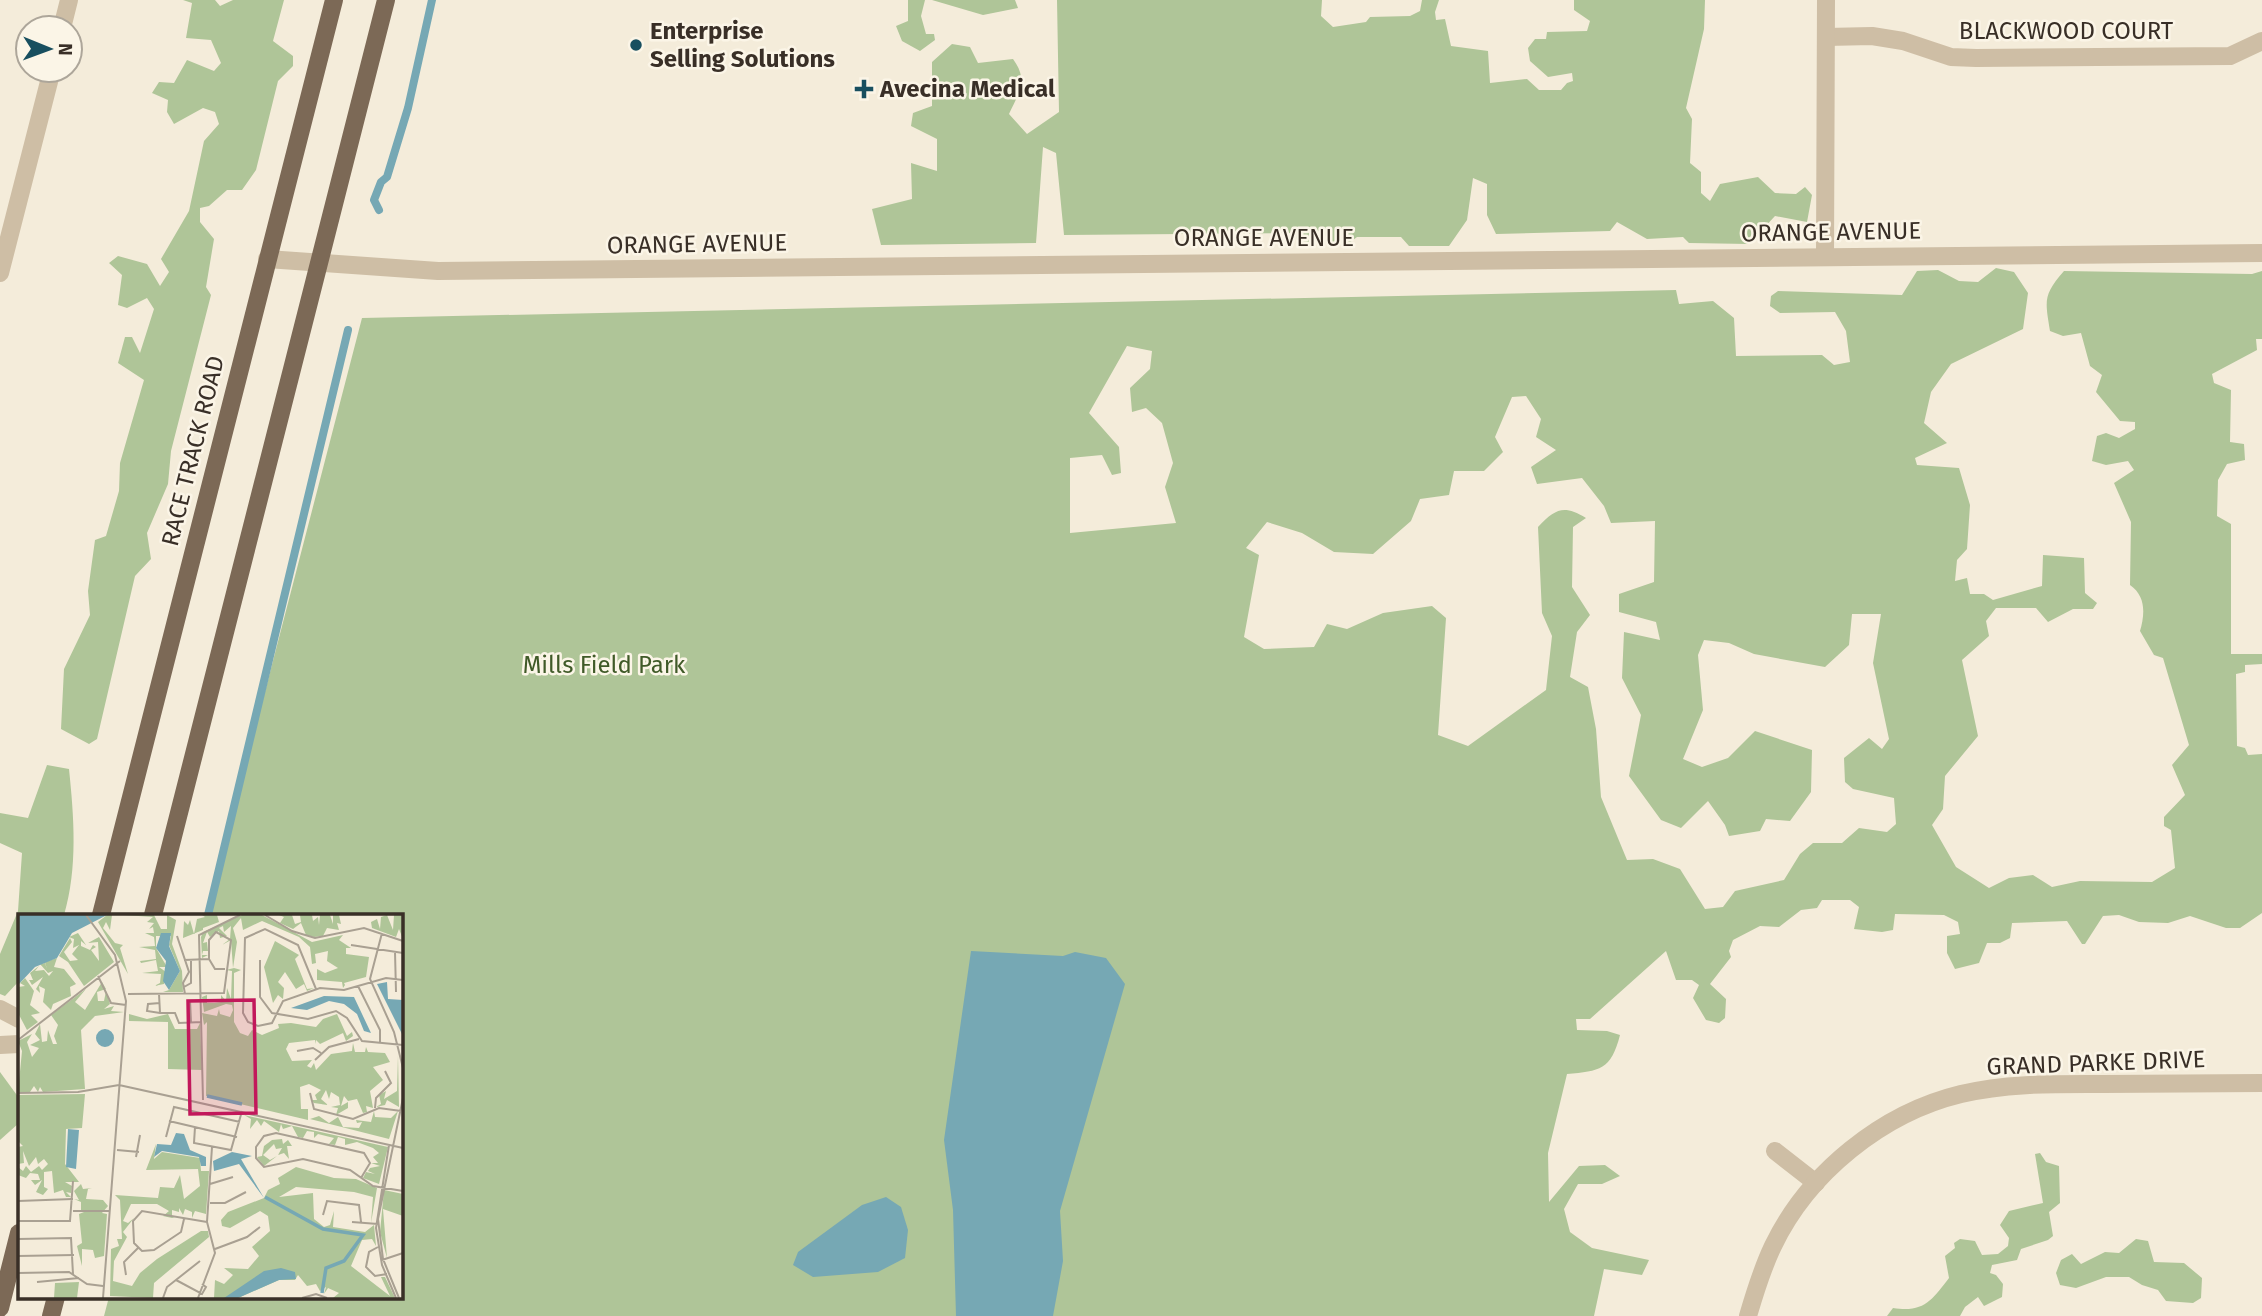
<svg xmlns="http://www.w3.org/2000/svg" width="2262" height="1316" viewBox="0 0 2262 1316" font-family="'Fira Sans',sans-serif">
<rect width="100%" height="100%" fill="#f4ecda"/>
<g fill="#afc598" fill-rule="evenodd">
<polygon points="183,0 215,0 220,6 233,0 284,0 273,41 293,56 293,66 278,81 256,170 242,190 227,190 209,206 200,208 200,222 214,239 206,287 211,295 171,451 168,484 147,533 151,559 135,576 97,739 89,744 61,729 64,669 90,615 88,591 95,540 106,536 119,491 120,463 144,380 118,363 125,337 132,337 140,353 154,309 147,298 127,308 118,305 122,275 109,263 118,256 147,264 160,286 169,272 161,259 189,211 204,141 219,124 215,112 203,108 174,124 167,112 168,100 152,93 159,82 174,83 187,60 214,71 221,63 211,40 186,38 192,3"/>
<polygon points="908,0 925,0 921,16 926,34 934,34 935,40 920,51 902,41 896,26 908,21"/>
<polygon points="932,0 1015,0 1018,8 983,15"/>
<path d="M1057 0H1322L1321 16 1333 27 1366 22 1370 17 1410 16 1420 11 1422 0H1439L1435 12 1436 20 1445 19 1451 46 1488 51 1490 83 1527 79 1539 90H1561L1567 83 1573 81 1572 73 1548 77 1530 61 1528 48 1535 39H1546L1547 32 1587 31 1590 21 1574 10V0H1705L1704 29 1686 108 1692 119 1690 163 1701 172V193L1710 201 1720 184 1758 177 1775 193 1796 194 1805 187 1812 195 1807 222 1775 216 1749 244 1689 243 1683 237 1647 239 1617 222 1610 231 1496 234 1487 215V184L1473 178 1467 220 1449 246H1409L1401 237H1357L1349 243 1332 242 1324 235 1316 237 1312 242 1298 241 1293 233 1064 235 1056 153 1043 147 1036 243 881 245 872 209 912 199 911 163 937 171V139L911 126 913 113 932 106V62L952 44 970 47 978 63 1013 59C1029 81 1019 92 1009 114L1027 134 1059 112Z"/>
<path d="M1996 268 2014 272 2028 293 2023 329 1951 364 1931 392 1924 423 1947 443 1915 458 1917 465 1959 468 1970 505 1967 549 1957 560 1955 581 1967 578 1970 594H1984L1993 600 2042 586 2043 555 2084 558 2085 593 2097 603 2093 609H2073L2048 622 2036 608H1996L1986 621 1989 636 1962 660 1978 736 1945 776 1943 809 1932 825 1956 867 1989 888 2009 878 2033 875 2052 887 2080 881 2152 882 2175 868 2171 830 2164 826V817L2185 795 2172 765 2189 745 2163 658 2154 655 2140 631C2145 614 2146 596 2130 585L2131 522 2114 483 2134 470 2128 461 2106 465 2092 461 2097 436 2106 433 2119 438 2135 429V422L2120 421 2096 392 2102 375 2090 366 2081 333 2063 336 2050 331C2045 300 2043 295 2064 271L2252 274 2262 271V339H2256L2257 350 2212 374 2214 383 2231 390 2230 442 2244 444 2245 460 2227 464 2218 480 2217 516 2231 524V654H2262V664L2245 665V672L2236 674 2237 746 2245 748 2248 755 2262 754V913L2240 928H2226L2190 916 2168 923 2139 922 2119 915 2103 916 2085 944H2082L2067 921 2012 923 2010 938 2000 943H1987L1979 963 1955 969 1947 953V936L1960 934 1958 922 1944 915 1895 914 1893 930 1882 932 1854 929 1859 907 1850 900H1822L1817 908 1801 910 1779 927 1760 926 1733 940 1729 951 1731 957 1710 984 1726 999 1725 1018 1719 1023 1706 1020 1693 998 1699 985 1692 980H1676L1666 951 1590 1019H1576L1577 1030 1607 1031 1620 1035C1611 1070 1600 1071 1567 1074L1548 1153 1549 1202 1579 1166 1605 1165 1620 1176 1602 1184H1578L1564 1209 1570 1232 1592 1248 1649 1260 1642 1275 1604 1269 1594 1316H104L109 1297H401V915H207L362 318 1676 290 1679 304 1713 301 1734 318 1736 356 1822 355 1834 365 1850 362 1846 331 1835 312 1780 313 1770 306 1771 296 1778 291 1902 295 1917 271 1938 270 1959 281 1978 282ZM1127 346 1152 351 1150 369 1130 388 1132 412 1146 408 1162 423 1173 463 1165 487 1176 523 1070 533V458L1102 455 1112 475 1121 473 1119 447 1089 413ZM1526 396 1541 419 1536 437 1556 450 1531 467 1537 484 1582 478 1604 506 1611 523 1655 521 1654 582 1619 594V612L1656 622 1660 640 1624 632 1622 678 1641 715 1629 776 1661 820 1681 828 1708 801 1725 825 1729 836 1760 831 1766 819 1790 821 1811 792 1812 750 1755 731 1728 758 1702 767 1683 759 1703 710 1698 655 1704 640 1729 643 1754 654 1825 667 1849 645 1852 614H1881L1873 663 1889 739 1882 749 1869 738 1844 758 1845 782 1853 789 1894 798 1896 824 1887 832 1859 828 1842 843H1813L1800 854 1784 880 1735 891 1723 907 1705 909 1680 869 1653 859 1627 860 1601 797 1596 729 1588 687 1570 677 1577 632 1590 615 1572 587 1573 527 1586 518C1564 505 1556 508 1538 527L1542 613 1552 636 1546 690 1468 746 1438 735 1446 618 1432 606 1383 613 1347 629 1327 624 1314 647 1264 649 1244 637 1259 555 1246 548 1267 522 1302 533 1334 552 1373 554 1411 521 1420 499 1449 495 1454 471H1484L1503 452 1495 437 1512 397Z"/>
<path d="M47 765 69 769C74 817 78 868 64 915H19V981L5 996 0 994V954L18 911 22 853 0 843V813L28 818Z"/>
<polygon points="0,1072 19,1098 19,1123 0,1140"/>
<path d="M2040 1153 2046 1162 2059 1166 2060 1203 2049 1212 2053 1236 2048 1240 2021 1249 2017 1260 1992 1265 1990 1273 1996 1275 2003 1284 2002 1297 1984 1306 1978 1297 1965 1307 1960 1316H1887L1893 1308C1924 1313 1932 1300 1949 1278L1945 1256 1955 1248 1954 1243 1960 1239 1975 1241 1982 1255 1998 1254 2008 1246 2009 1238 2000 1225 2009 1211 2043 1203 2035 1154Z"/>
<polygon points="2136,1239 2148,1241 2154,1262 2184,1263 2202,1278 2201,1298 2193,1303 2166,1301 2158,1290 2142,1285 2129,1277 2106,1277 2076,1288 2060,1285 2056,1273 2061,1260 2072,1254 2081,1264 2105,1252 2119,1253"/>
</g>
<g fill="#76a8b4">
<polygon points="971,951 1063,956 1075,952 1106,958 1125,984 1060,1211 1063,1261 1053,1316 956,1316 953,1210 944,1140"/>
<polygon points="886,1197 901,1207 908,1230 905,1258 878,1272 813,1277 793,1265 798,1252 862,1205"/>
</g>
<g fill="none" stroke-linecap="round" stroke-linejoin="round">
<g stroke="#76a8b4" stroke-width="8">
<polyline points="379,210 374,200 381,182 387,177 408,108 432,0"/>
<polyline points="208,915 348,330"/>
</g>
<g stroke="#cebea5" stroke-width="18">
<polyline points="62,28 69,0"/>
<polyline points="1826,37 1872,36 1903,41 1951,57 1976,58 2230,56 2262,41"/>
<polyline points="1825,257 1826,0"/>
<polyline points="0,273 52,70"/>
<polyline points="0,1009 19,1019"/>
<polyline points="0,1045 19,1044"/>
<polyline points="1775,1151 1816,1183"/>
<path d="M1748 1316C1755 1292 1762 1269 1773 1246 1808 1173 1882 1113 1961 1094 2007 1083 2055 1084 2103 1084 2156 1084 2209 1083 2262 1083"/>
</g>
<polyline stroke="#cebea5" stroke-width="18" points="267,259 438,271 2262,253"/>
<g stroke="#7c6956" stroke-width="18">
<polyline points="101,915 334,0"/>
<polyline points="153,915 386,0"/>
<polyline points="0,1308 19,1233"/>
<polyline points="51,1316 56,1297"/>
</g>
</g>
<g fill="#184f5f" stroke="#fbf5e7" stroke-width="2.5">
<circle cx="636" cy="45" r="7"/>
<path d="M860.5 78.5h7v7h7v7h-7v7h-7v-7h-7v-7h7z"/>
</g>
<g text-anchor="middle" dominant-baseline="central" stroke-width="5" stroke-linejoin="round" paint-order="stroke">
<g font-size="24" font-weight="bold" fill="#392f27" stroke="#fbf5e7" text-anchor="start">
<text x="650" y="31">Enterprise<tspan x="650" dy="28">Selling Solutions</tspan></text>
<text x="880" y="89">Avecina Medical</text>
</g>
<g font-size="24" fill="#392f27" stroke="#fbf5e7">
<text x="2066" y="31">BLACKWOOD COURT</text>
<text transform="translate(1831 232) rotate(-1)">ORANGE AVENUE</text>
<text x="1264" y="238">ORANGE AVENUE</text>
<text transform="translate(697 244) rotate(-1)">ORANGE AVENUE</text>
<text transform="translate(193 451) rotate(-76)">RACE TRACK ROAD</text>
<text transform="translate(2096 1063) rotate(-2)">GRAND PARKE DRIVE</text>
</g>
<g font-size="24" fill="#405a28" stroke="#fbf5e7">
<text x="604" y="665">Mills Field Park</text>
</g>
</g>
<g transform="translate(18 914)">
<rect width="385" height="385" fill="#f4ecda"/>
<path d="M89 1H94L92 16 88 8 85 14 97 29 105 31 102 34 110 60 80 8ZM106 1H136L143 15H149V1L158 6 154 30 164 57 165 78H145L151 76 162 57 151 31 153 22H138V34L149 53H141L148 58 146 70 136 72 142 69 143 60 124 59 140 57 138 46 123 49 122 47 138 45 137 36 121 33 137 32 136 23 127 19H136L135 13 131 15 136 9 129 8 135 3ZM184 1H199L201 8 185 14V16L165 24 166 7 170 11 172 6 176 20 179 5 187 3ZM224 1H244L294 28 325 21 321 26 333 34H328V40L351 43 348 63 326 69 327 71 325 74 324 68 299 66V55L307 59 320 54 309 47 310 37 297 40 298 49 294 50 292 33 281 23 244 7 225 16 223 4 215 14 219 28 215 54 213 26 204 31 212 25 213 12 206 18 205 12 201 14 209 22 202 24 201 17 192 23 189 18 185 29 189 28 190 37H185L184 41H190L184 44 183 23 185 18ZM261 1H274L277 10 283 8 282 1H294L295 7 300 3 301 11 302 1H312L315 10V1H321L323 10 319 9 321 16 309 14 305 22 296 23 288 21 283 9 275 15 262 9 266 3ZM369 1 375 16 376 1H385V25L381 15 378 23 354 14 353 8 359 5 362 15 363 3ZM60 19 68 31 63 27V32L72 36 75 31 78 33 73 36 81 47 80 28 70 29 81 23 96 48 66 72 50 48 41 42 52 24 54 28 46 38 52 47 60 46 54 40 61 31 55 34 56 25 51 23ZM257 27 281 41 277 45 289 75 296 74 289 77 286 70 278 75 267 58 260 68 266 74 265 85 260 81 255 89 246 53ZM39 44 36 53 46 55 58 70 52 73 53 82 35 90 33 96 25 88 27 75 21 72 22 79 18 75 25 63 14 71 11 66H15L12 59 21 52 17 57 26 56 31 62 35 57 30 59 22 50 27 49 29 55 27 48ZM216 54 223 56 216 59V108L222 119 230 122 234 116 244 121 261 114 260 110 273 109 298 113 305 105 319 100 329 122 334 118 335 122 328 127 325 119 302 130 298 126 297 130V126L271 129 268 135 274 147 294 146 289 152 293 154 296 149 298 156 313 140 334 137 335 129 337 138H347L348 133 350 138 367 139 372 148 355 153 365 166 352 177 355 194 348 192 349 198 345 199 339 185 330 187 326 182 323 192 330 188V194L318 201 320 194 313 193 322 191 321 183 313 178 311 185 308 176 303 185 310 191 296 189 293 186H299L297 181 303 176 291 170 282 173 283 195H290V206L188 182 189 108 186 111 184 99 199 102 201 95 202 100 212 103 215 96 214 91 208 90 186 98 184 83 189 81V89H196L203 88V81L208 87 209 74 213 85 214 57 208 56ZM7 64 16 77 12 91 22 99 13 101 20 108 9 116 0 99V73L7 72 2 69ZM84 68 88 75 79 78 80 87H86L88 77 92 90 86 95 96 92 93 97 106 98 77 102 63 116 67 175 25 178 22 173 20 178 16 172 12 178H0L4 137 0 127 14 120 9 128 14 143 21 134 12 131 22 126 17 120 22 110 24 128 29 127 30 116 35 130H39L36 122 40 111 33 101 68 75 57 88 67 96ZM111 100 129 105 150 100 157 115H179L182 109 184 156 150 155V108L111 107ZM380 141 381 193 369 186 367 191 358 193 363 190 361 181 368 177 366 185 379 177ZM67 180 64 214 48 215 47 250 61 268H47L54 272 53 279 48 278 53 283H48L45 276 36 279 34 257 26 258V273L30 275 25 281 18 278 24 266 17 271 13 266H22L20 260 12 259 8 264 0 261V253L5 257 8 252 13 258 21 252 24 256 30 250 26 245 20 250 18 243 11 252 5 237 6 249 0 250V233L5 232 0 227V181ZM356 197 357 203 373 204 380 197 371 225 292 205 301 202 311 209 320 203 325 213 341 214 344 208 339 209 338 206 353 208ZM226 201 370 233 361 270 345 264 348 258 357 260 350 257 352 254 362 252 353 249H360L355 243 361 239 355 234 339 228 327 231V225L320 223 317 231 311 230 316 224 300 220 296 224V218L289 217 285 224 280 223 274 212 265 215 263 210 261 218 246 207 243 212 239 206 232 215 233 205ZM264 225 265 230 270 226 274 232H269L271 245 266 239 260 241 264 234 258 235 256 230 245 241 252 246 259 242 246 252 239 243 244 242 246 232 254 226ZM138 230 136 245 144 238 182 244 183 257H191L188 300 177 297 174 304V298L167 295 165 301 161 294V298L154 296V302H160L154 304 145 302 151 297 139 290H113L105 307 110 309 116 304 105 318 109 323 96 347 95 367 114 372 122 359 139 345 183 317H190L191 323 136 369 135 384 92 382 93 335 101 332 99 325H104L102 286 97 281 140 284 142 273 156 274 162 261 166 285 182 272 180 255 128 256ZM278 253 316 264 338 265 359 274 353 309 355 283 336 278 278 273 261 283 295 279 296 305 306 313 312 311 316 297 315 313 347 318 356 311 358 332 354 325 344 326 333 352 372 382 363 363H367L377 384H315L321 379 310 374 306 380 308 373 302 377 298 370 289 372 280 361 277 366H261L220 384H196L197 366 206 370 215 361 206 354 230 355 241 342 234 333 252 317 250 302 242 297 212 314 204 312 203 306 210 298 246 284 250 276 262 270 260 264ZM63 270 65 275 74 274 70 275 68 285 85 286 90 292 84 299 89 300 86 342 77 344 75 336 64 335V352L59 332 64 329 61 300 71 296H63V288L56 285 61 286 56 277ZM366 276 385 280V302L365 295 369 344 362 318ZM61 368 59 384H36L37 369Z" fill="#afc598"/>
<path d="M0 1H89L54 19 39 44 17 53 0 71ZM143 19H153L151 32 162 57 151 76 145 67 148 47 138 34ZM369 68 370 85 385 86V122L359 70ZM306 82 336 83 353 119 346 117 339 100 326 90 311 87 289 96 273 94ZM78 124a9 9 0 1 1 18 0a9 9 0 1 1-18 0ZM50 215 61 216 58 255 48 253ZM158 219 166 220 172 236 188 243V252H183L181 243 144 237 136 243 139 230 153 231ZM214 238 234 242 223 245 246 284 221 250 196 257 195 247ZM263 354 277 358 278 365 261 366 220 384H206L246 357Z" fill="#76a8b4"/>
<path fill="none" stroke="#76a8b4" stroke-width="3.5" d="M189 182 224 190M247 283 305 315 345 321 326 347 308 354 304 379"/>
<path fill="none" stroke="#a9a092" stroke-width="2" d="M68 1 97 41 108 87 85 384M247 1 274 17 297 24 346 14 385 27M364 19 352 65 376 118 385 154M159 22 171 58 165 69 167 80M333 31 385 39M377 38 378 78M166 46 191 45M242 46V83L254 99 290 105 318 97 329 104 344 127 385 131M80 62 93 89 108 91M340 72 362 116V130M166 73 173 69V46M298 75 280 31 247 15 227 24 225 99 230 108 240 112 254 109 265 87 302 74 326 76 368 64 385 66M110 80 206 79 213 26 198 18 191 26V45L197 55H207M141 80 142 99H157L161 109 184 108M172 86 173 109M142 89 130 90 129 97 142 99M0 126 102 47M279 137 295 134 303 139M297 146 311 133 341 125M101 171 385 234M0 179 60 178 101 171M292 179 296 195 335 205 361 194 383 197M185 186 181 21 222 1M357 194 358 184 373 169 367 157M151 207 219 223M177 213 176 229 213 236 224 197M148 223 156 193 222 208M371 231 358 314 364 351 378 384M99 236 121 238M118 243 122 221M343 264 352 249 346 239 258 219 246 222 238 233V244L246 253 285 245 332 256 355 272 385 277M192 270 215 263M0 287 55 285M192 289H207L228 278M55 297H91M305 301 309 287 341 291 343 308M166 305 163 318 136 336 124 337 116 329 115 307 124 297 189 308M0 307H52L55 267M334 308 360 310M0 325 53 324 55 360M360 333 351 338 348 353 357 362 369 360M197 335 229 323 242 313M0 342 56 341M364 346 385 339M0 359 51 358 69 370 85 372M108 361 106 348 120 334M158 366 184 380 188 373 184 370M19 368 61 364M145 384 149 373 182 347M180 384 197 339 189 308 194 233M284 384 298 380 309 384M381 384 365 345 360 305 385 184"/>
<path fill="#c2185b" fill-opacity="0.15" stroke="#c2185b" stroke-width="3.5" d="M236 86 238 199 172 200 170 87Z"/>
<rect width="385" height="385" fill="none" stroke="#392f27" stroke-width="3.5"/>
</g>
<g transform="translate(49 49) rotate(91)"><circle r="33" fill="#fbf5e7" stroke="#ada69a" stroke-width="2"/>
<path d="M0-5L12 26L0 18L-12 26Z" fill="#184f5f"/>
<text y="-10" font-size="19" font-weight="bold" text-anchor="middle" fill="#392f27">N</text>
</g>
</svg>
